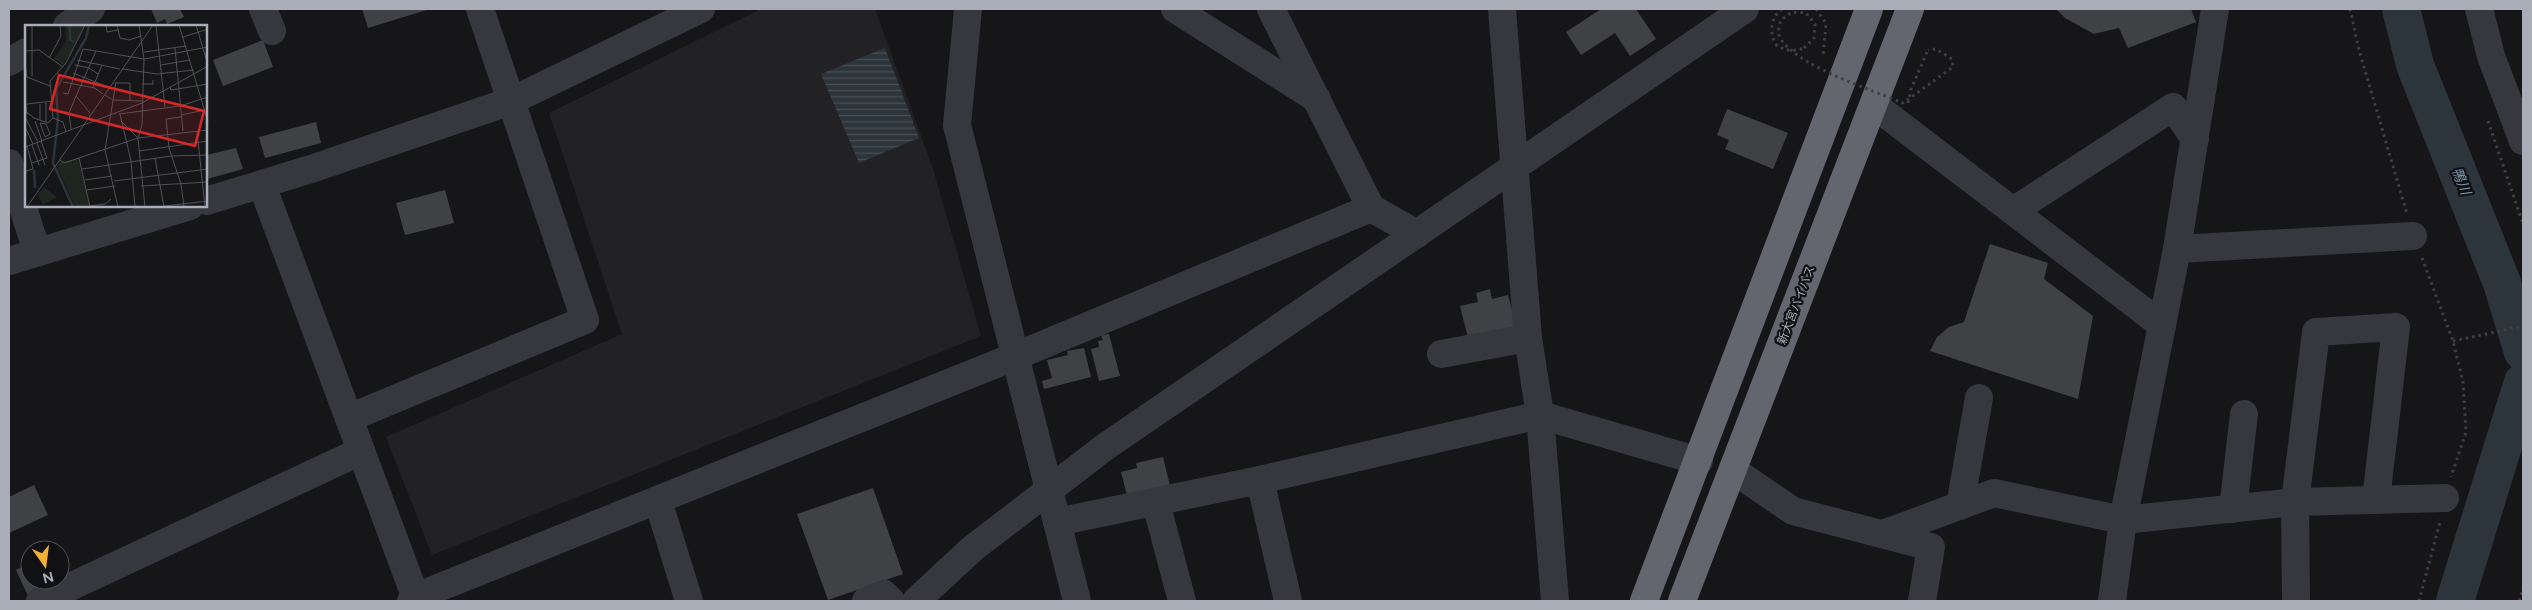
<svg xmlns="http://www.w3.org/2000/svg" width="2532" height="610" viewBox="0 0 2532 610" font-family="Figtree,'Noto Sans JP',sans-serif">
<defs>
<pattern id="water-rules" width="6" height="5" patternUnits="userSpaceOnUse" patternTransform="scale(1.25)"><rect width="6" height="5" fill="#2c353c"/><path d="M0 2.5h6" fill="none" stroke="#485056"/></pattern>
</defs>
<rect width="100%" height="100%" fill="#161618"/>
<polygon fill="#222225" points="761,9 875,9 933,169 981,336 432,555 386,437 622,334 549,113"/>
<polygon fill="url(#water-rules)" points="885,48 919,138 859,163 821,74"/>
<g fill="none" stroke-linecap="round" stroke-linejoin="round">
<g stroke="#2c353c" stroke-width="38">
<polyline points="2401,9 2415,65 2502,283 2523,352"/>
<polyline points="2455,601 2523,382"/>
</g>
</g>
<g fill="#404145">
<polygon points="151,9 180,9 184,17 167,24 165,19 157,23"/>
<polygon points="362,9 430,9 368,28"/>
<polygon points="1601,9 1636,9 1656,39 1630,56 1615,33 1581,55 1566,32"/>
<polygon points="2056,9 2191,9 2196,22 2128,48 2119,28 2094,34 2065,18"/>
<polygon points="263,40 273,67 223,86 213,60"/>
<polygon points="1727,109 1788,133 1773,169 1725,149 1729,140 1717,135"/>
<polygon points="316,122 321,143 265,158 259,137"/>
<polygon points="236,148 243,169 207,179 206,155"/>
<polygon points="445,190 454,223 405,235 396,203"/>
<polygon points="1990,244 2048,263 2044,279 2093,316 2078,399 1930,351 1937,337 1949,327 1964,322"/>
<polygon points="1490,289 1492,299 1508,295 1517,329 1469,342 1460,306 1478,302 1476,293"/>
<polygon points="1109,334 1120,376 1099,381 1091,349 1099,347 1098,341 1103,340 1101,335"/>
<polygon points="1084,348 1091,377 1044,389 1042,381 1052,378 1047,360 1068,355 1067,351"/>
<polygon points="1163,457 1171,490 1128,499 1121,472 1137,468 1136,463"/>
<polygon points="34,485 48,515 9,533 9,497"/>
<polygon points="873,488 903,574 828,600 797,514"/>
<polygon points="60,556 68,579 28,596 16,570 30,563 30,580 60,580"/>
</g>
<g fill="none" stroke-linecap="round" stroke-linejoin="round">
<g stroke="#3d3f44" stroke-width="3" stroke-dasharray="2.5 4" stroke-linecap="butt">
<path d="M1782 9C1770 18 1770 31 1775 44 1785 51 1792 52 1804 48"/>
<polyline points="1816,9 1826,23 1823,57"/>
<polyline points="2350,9 2359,50 2407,214"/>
<polyline points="1908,103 1911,89 1928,50"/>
<polyline points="2488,121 2523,224"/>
<polyline points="2422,258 2453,341 2463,382 2466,432 2451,477"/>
<polyline points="2453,341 2523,326"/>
<polyline points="2419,601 2440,522"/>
<polyline points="2519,601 2523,588"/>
</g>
<g stroke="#37383d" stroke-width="28">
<polyline points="263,9 272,31"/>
<polyline points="968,9 957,125 1077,601"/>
<polyline points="1175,9 1317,99"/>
<polyline points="1271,9 1371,208"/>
<polyline points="1502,9 1528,338 1540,415 1555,601"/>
<polyline points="2479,9 2491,56 2523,141"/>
<polyline points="67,26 91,9"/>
<polyline points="9,62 26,52"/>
<polyline points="1874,105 2162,325 2177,249 2215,9"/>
<polyline points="9,163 37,252"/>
<polyline points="262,185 417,601"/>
<polyline points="206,201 311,169 511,101 701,9"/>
<polyline points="2013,211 2173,107 2195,139"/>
<polyline points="2177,249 2413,236"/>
<polyline points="9,261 190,206"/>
<polyline points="1441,354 1528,338"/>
<polyline points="349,418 585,320 480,9"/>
<polyline points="1733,470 1793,511 1931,547 1922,601"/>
<polyline points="1260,480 1288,601"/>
<polyline points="658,501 689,601"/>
<polyline points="1156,503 1182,601"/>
<polyline points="1960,506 1979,398"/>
<polyline points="2233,509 2244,414"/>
<polyline points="1057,522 1260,480 1540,415 1699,461"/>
<polyline points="1883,534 1994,493 2123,520 2295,502 2445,498"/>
<polyline points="40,601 361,451"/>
<polyline points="411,601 423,594 1016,356 1371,208 1417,234"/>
<polyline points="866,601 884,594 891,601"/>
<polyline points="916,601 972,549 1105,447 1745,9"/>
<polyline points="2112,601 2123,520 2162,325"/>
<polyline points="2296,601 2295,502 2316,332 2396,327 2376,500"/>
</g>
<g stroke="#63666e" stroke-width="28">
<polyline points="1644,601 1869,9"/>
<polyline points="1682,601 1910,9"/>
</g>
<path stroke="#3d3f44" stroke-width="3" stroke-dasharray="2.5 4" stroke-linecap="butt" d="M1804 48 1814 38 1815 24 1806 13 1792 12 1781 20C1778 28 1777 36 1783 42 1805 69 1870 89 1903 103L1953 67 1952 59 1936 49 1928 50"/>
</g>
<g text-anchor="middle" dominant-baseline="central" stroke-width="4.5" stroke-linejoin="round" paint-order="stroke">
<g font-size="12" fill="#a8adb8" stroke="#111113">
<text transform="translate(1796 305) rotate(-69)">新大宮バイパス</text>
</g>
<g font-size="14" font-style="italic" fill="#7f9bb3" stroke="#111113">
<text transform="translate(2461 181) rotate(68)">鴨川</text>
</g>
</g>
<g transform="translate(25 25)">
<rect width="182" height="182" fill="#161618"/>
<path d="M19 162 32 172 18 180 13 170Z" fill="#1e261f"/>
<path d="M40 0H60L51 19 41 16ZM53 134 65 182H50L32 141 36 136Z" fill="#1e261f"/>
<path d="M41 16 51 19 38 40 29 34ZM51 136 57 152 45 159 37 140Z" fill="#1e261f"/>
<path fill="none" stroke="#2c353c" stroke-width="2.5" d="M45 0V15L49 17M9 145 10 163M48 182 28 138 33 94 31 64 61 13 64 0"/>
<path fill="none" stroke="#505258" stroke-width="1" d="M81 0 82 7 93 5M92 0 95 13 104 15 116 11M114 0 119 34 117 100 113 113 120 182M131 0 140 82M154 0 183 97M171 0 183 40M158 12 183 4M150 23 158 106M0 26 14 25 38 42M71 26 119 34 183 22M119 27 161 21M24 33 36 11 35 0M52 35 95 44M0 39 2 52 25 61M50 40 64 43 73 49M77 40 68 62 78 69M136 40 165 35M97 44 132 49 169 45M48 48 83 62M7 51V0M38 57 70 63M91 57 80 125 93 182M91 58H105V75M117 59H128V55M145 62 146 65 183 59M38 68 43 69 58 24 71 26 51 71M80 70 88 75 117 76M0 74 2 89M2 79 28 76M15 79V95M0 86 9 93 23 98 28 93 25 56 41 38 60 0M94 89 155 81 183 72M95 89 106 136 110 182M156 90 180 85M0 92 13 117M156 92 141 94 144 123 156 159 159 182M28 93 38 97 41 107M10 96 17 116M21 97V78M97 97 113 113M0 102 8 119M46 104 44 88 51 71 65 88M172 106 180 182M20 112 15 98 21 99 25 109 20 112M12 118 20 140M7 120 14 140M0 122 117 78 183 41M114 126 183 116M54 133 65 182M130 133 139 182M35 135 39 138 113 113 183 105M7 138 22 133 16 116M57 144 146 131 183 130M0 152 1 146 8 144 2 121M60 155 87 151M89 156 183 144M116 161 183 157M62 165 90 161M65 181 80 179 86 174M2 182 128 0M132 182 183 176"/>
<path fill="#d62828" fill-opacity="0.15" stroke="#d62828" stroke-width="2.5" d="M34 50 179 86 170 121 25 84Z"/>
<rect width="182" height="182" fill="none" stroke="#a8adb8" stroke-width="2.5"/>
</g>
<rect width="2532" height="610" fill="none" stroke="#a8adb8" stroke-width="20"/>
<g transform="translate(45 565) rotate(166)"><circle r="24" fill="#111113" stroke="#4d4f55"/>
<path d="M0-4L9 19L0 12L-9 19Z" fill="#f2b134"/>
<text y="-8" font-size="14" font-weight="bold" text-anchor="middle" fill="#a8adb8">N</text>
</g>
</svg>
